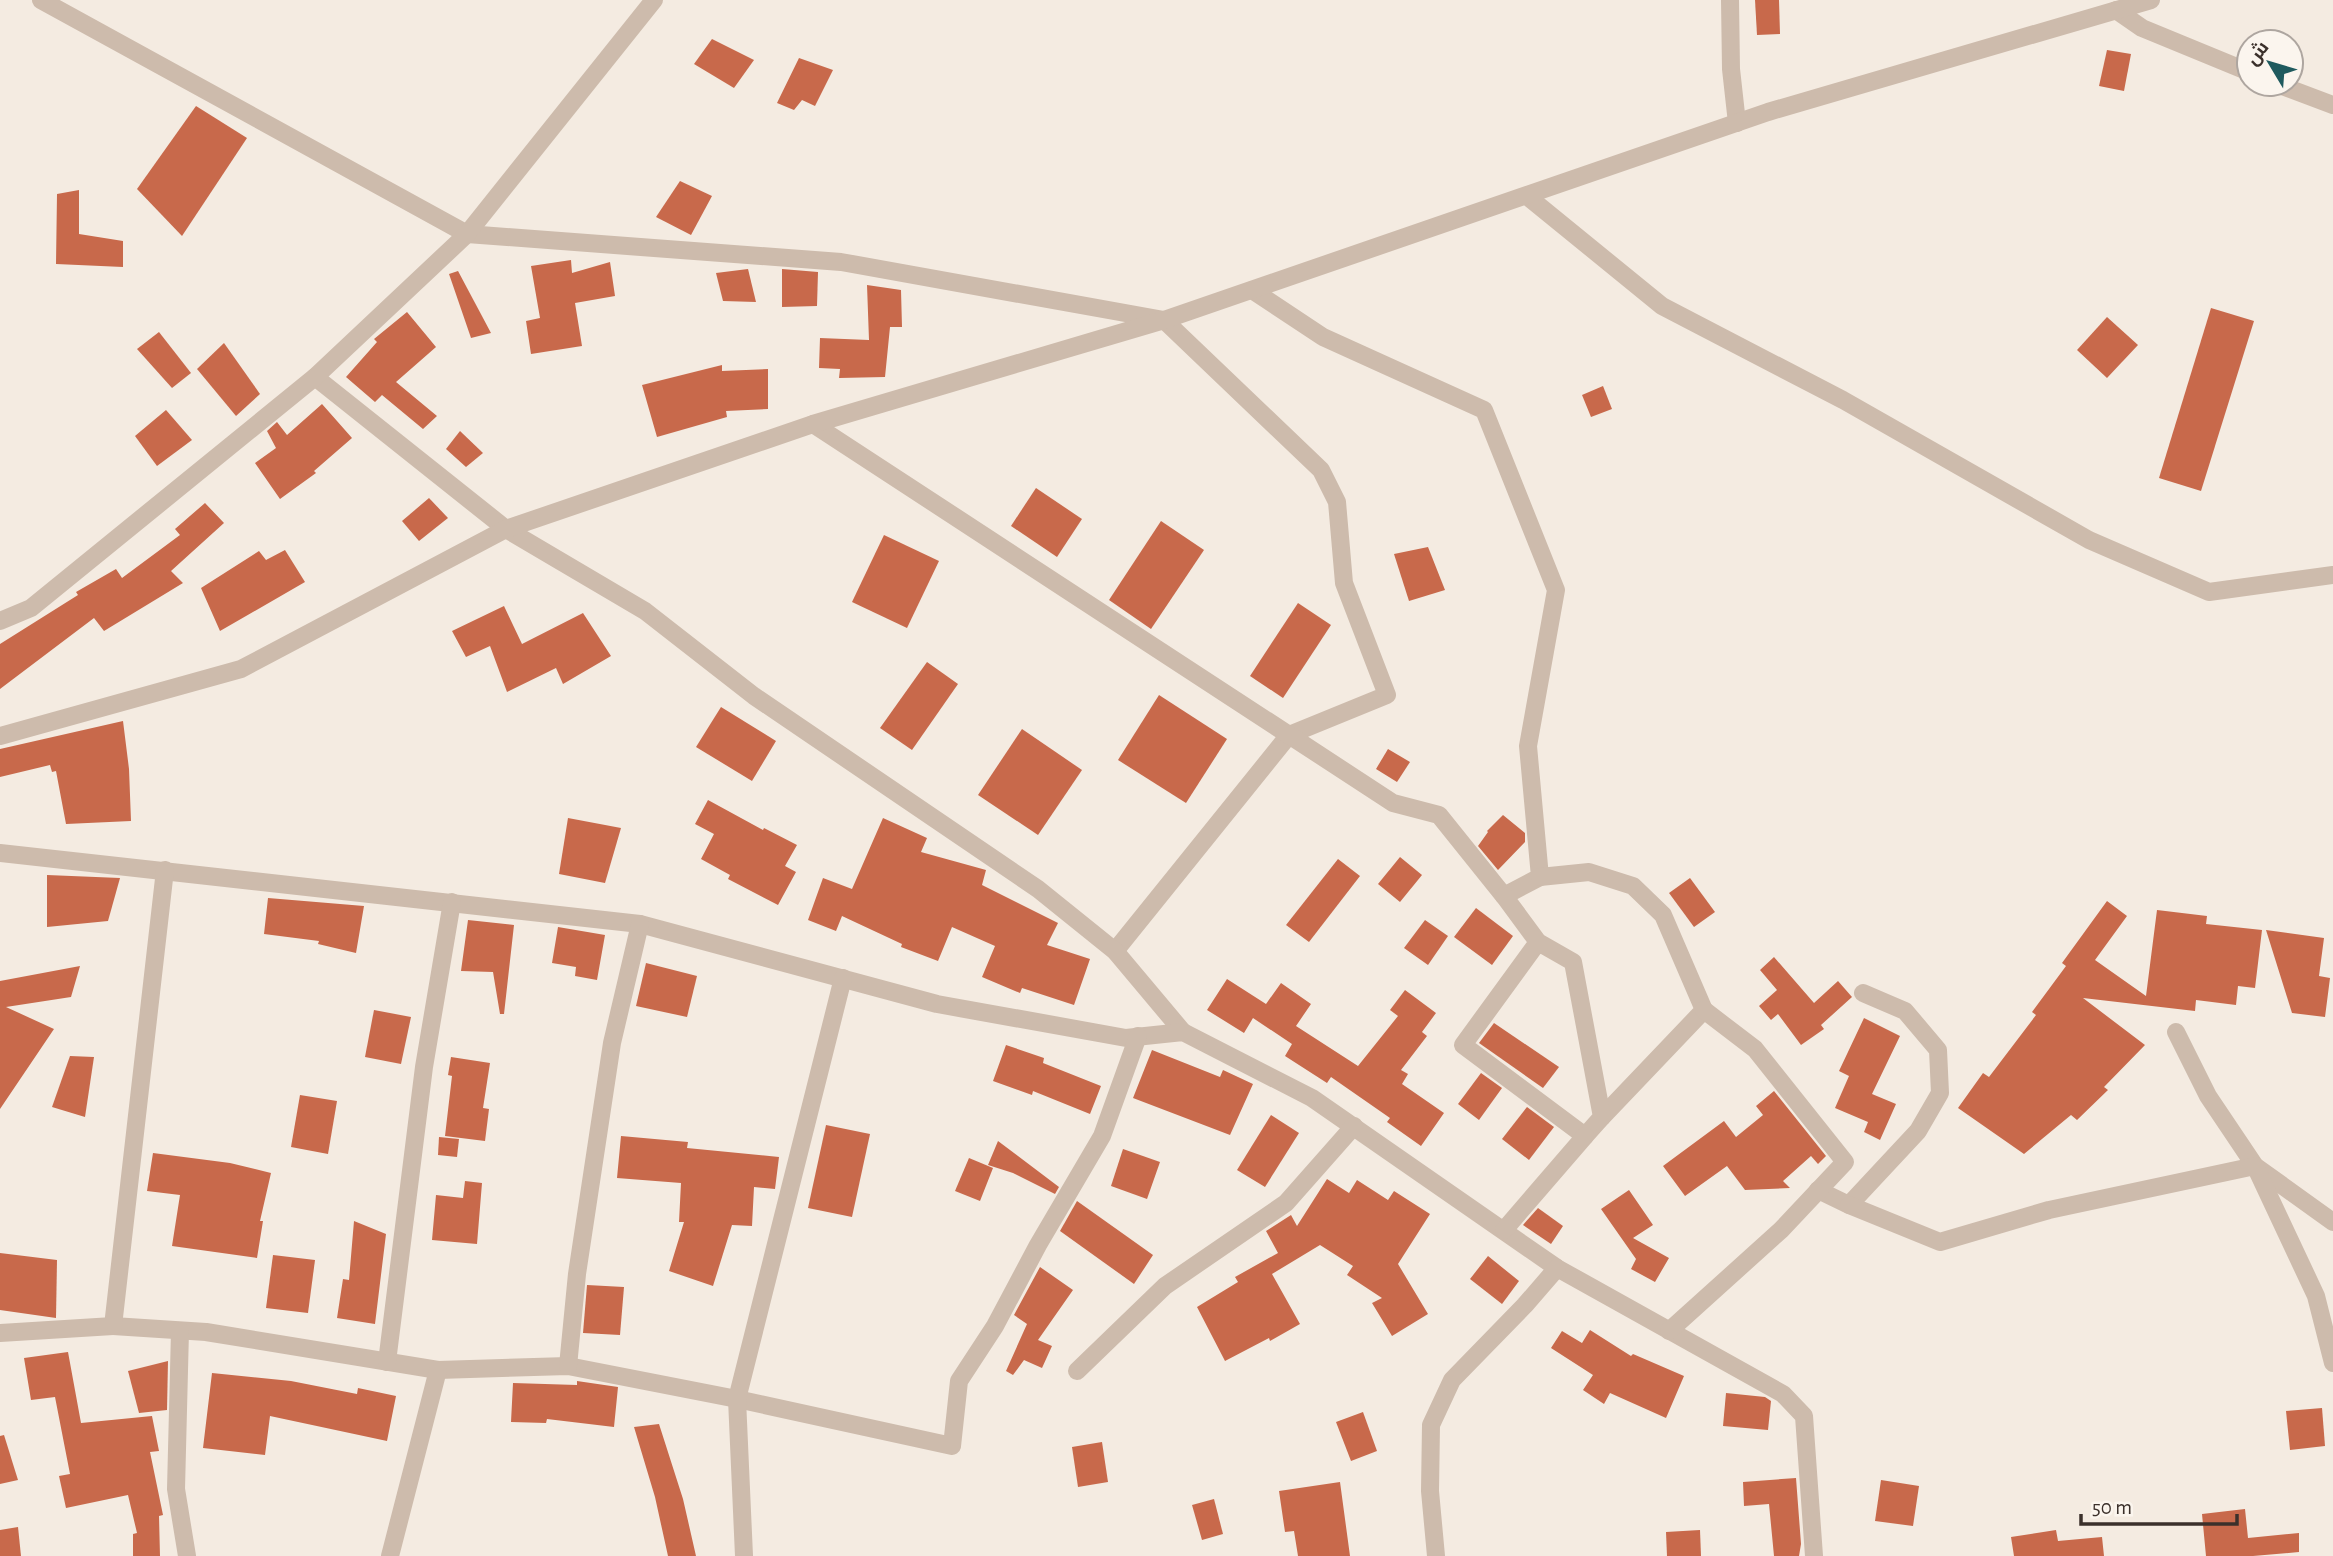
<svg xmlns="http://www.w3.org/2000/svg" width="2333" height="1556" viewBox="0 0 2333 1556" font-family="'Alegreya Sans',Cairo,sans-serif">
<rect width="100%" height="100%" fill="#f4ebe1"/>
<g fill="#c8694b">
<polygon points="1755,0 1779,0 1780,34 1757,35"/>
<polygon points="712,39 754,60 734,88 694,64"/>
<polygon points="2107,50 2131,54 2124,91 2099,86"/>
<polygon points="799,58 833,70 815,106 802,100 794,110 777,103"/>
<polygon points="196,106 247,138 182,236 137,189"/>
<polygon points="680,181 712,196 691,235 656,217"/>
<polygon points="79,190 79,234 123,241 123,267 56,264 57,194"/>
<polygon points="571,260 572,273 610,262 615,296 575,303 582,346 531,354 526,321 540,318 531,266"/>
<polygon points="748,269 756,302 723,301 716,273"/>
<polygon points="782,269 818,272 817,306 782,307"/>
<polygon points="458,271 491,333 471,338 449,274"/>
<polygon points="867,285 901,290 902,327 890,327 885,377 839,378 840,369 819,368 820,338 869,340"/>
<polygon points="2211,308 2254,321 2201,491 2159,478"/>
<polygon points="407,312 436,347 396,382 437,416 423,429 382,395 375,402 346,377 377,342 374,339"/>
<polygon points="2107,317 2138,345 2107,378 2077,350"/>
<polygon points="159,332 191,373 172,388 137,349"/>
<polygon points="224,343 260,394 236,416 197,369"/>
<polygon points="722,365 722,371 768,369 768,409 726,411 727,417 657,437 642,385"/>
<polygon points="1603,386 1612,409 1591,417 1582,395"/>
<polygon points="322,404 352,438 314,471 316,473 280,499 255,463 276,448 267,431 277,422 287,435"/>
<polygon points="166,410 192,440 157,466 135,436"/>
<polygon points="460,431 483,453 466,467 446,449"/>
<polygon points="1036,488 1082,519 1057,557 1011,526"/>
<polygon points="429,498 448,518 419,541 402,521"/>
<polygon points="205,503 224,523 171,571 183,583 104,631 94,618 0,689 0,644 78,595 76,592 116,569 122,578 180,535 175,529"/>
<polygon points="1161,521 1204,550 1151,629 1109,600"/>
<polygon points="884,535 939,561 907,628 852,602"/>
<polygon points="1428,547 1445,590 1409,601 1394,554"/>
<polygon points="285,550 305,582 220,631 201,588 259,551 266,560"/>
<polygon points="1298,603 1331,625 1283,698 1250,676"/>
<polygon points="504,606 522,644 583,613 611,656 563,684 556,668 507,692 490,646 466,657 452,631"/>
<polygon points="927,662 958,684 912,750 880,728"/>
<polygon points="1159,695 1227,739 1186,803 1118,760"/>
<polygon points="721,707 776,741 752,781 696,747"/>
<polygon points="123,721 129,769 131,821 66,824 56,771 52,772 50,765 0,777 0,749"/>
<polygon points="1022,729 1082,770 1038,835 978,795"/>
<polygon points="1388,749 1410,762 1397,782 1376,769"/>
<polygon points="708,800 763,830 764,828 797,845 785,866 796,872 778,905 728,879 730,875 701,859 714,834 695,824"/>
<polygon points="1503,815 1525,833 1525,842 1498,870 1478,846 1488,832 1487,831"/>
<polygon points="568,818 621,828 605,883 559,874"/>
<polygon points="883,818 927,838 921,852 986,870 982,885 1058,923 1047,945 1090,959 1074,1005 1022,988 1020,993 982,977 995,946 952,927 938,961 901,947 902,944 842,916 836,931 808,920 823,878 852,889"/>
<polygon points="1400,857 1422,875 1400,902 1378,884"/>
<polygon points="1338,859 1360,876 1309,942 1286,925"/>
<polygon points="47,875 120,878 108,921 47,927"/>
<polygon points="1690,878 1715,912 1694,927 1669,893"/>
<polygon points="268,898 364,906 356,953 318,944 319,941 264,934"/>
<polygon points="2107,901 2127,916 2095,960 2146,996 2157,910 2207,916 2206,924 2262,930 2255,988 2238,986 2236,1005 2196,1000 2195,1011 2083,998 2145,1045 2104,1087 2108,1090 2077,1120 2071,1115 2024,1154 1958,1108 1983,1073 1989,1077 2036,1015 2032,1012 2066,966 2062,963"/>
<polygon points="1476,908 1513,936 1492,965 1454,937"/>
<polygon points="468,920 514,925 504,1014 500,1014 493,972 461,971"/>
<polygon points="1425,920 1448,936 1428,965 1404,948"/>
<polygon points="558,927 605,935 597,980 575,976 576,967 552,963"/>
<polygon points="2266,930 2324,938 2319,976 2330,978 2325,1017 2292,1013"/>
<polygon points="1774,957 1814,1003 1838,981 1852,997 1821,1025 1824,1029 1801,1045 1778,1014 1771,1020 1759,1006 1777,990 1760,970"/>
<polygon points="646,963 697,976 687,1017 636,1006"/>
<polygon points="80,966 71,997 6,1007 54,1029 0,1109 0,981"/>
<polygon points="1227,979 1266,1004 1281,983 1311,1004 1296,1026 1358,1066 1398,1016 1390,1010 1405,990 1436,1013 1422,1032 1427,1036 1401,1070 1408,1074 1402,1084 1444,1113 1421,1146 1387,1122 1390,1118 1331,1077 1327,1083 1285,1056 1292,1044 1253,1018 1244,1033 1207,1010"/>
<polygon points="374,1010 411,1017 401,1064 365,1057"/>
<polygon points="1864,1018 1900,1036 1872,1094 1896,1104 1880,1140 1864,1132 1868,1122 1835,1108 1849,1076 1839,1071"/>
<polygon points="1494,1023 1559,1067 1543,1088 1479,1043"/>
<polygon points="1006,1045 1044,1058 1043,1063 1101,1086 1090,1114 1033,1091 1032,1095 993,1081"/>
<polygon points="1152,1050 1220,1077 1223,1070 1253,1084 1230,1135 1133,1098"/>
<polygon points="70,1056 94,1057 85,1117 52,1107"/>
<polygon points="451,1057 490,1063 483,1108 489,1109 485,1141 445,1136 452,1076 448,1075"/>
<polygon points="1481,1073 1502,1088 1479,1120 1458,1104"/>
<polygon points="1774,1091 1826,1156 1818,1164 1811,1156 1783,1181 1790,1188 1745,1190 1727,1166 1685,1196 1663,1166 1724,1121 1736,1137 1763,1115 1756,1106"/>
<polygon points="300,1095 337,1101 328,1154 291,1147"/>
<polygon points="1527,1107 1554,1127 1529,1160 1502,1139"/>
<polygon points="1271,1115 1299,1133 1265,1187 1237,1170"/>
<polygon points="826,1125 870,1134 852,1217 808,1208"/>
<polygon points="621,1136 688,1142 687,1148 779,1157 775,1189 754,1187 752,1226 732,1225 713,1286 669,1271 684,1222 679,1222 681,1183 617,1178"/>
<polygon points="439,1137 459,1139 457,1157 438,1155"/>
<polygon points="998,1141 1059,1187 1055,1194 1013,1173 988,1165"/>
<polygon points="1123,1149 1160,1162 1147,1199 1111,1186"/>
<polygon points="153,1153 230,1163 271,1173 260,1221 263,1221 257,1258 172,1246 180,1195 147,1191"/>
<polygon points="969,1158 993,1168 980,1201 955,1191"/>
<polygon points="1327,1179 1349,1193 1357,1180 1388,1200 1394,1191 1430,1214 1398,1264 1428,1314 1392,1336 1372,1303 1382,1298 1347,1275 1353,1266 1320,1245 1272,1274 1300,1324 1270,1341 1269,1338 1225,1361 1197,1307 1238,1282 1235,1277 1278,1253 1266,1231 1291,1215 1297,1226"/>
<polygon points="465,1181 482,1183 477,1244 432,1240 436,1195 463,1198"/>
<polygon points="1629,1190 1653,1225 1633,1238 1669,1258 1655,1282 1631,1269 1636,1259 1601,1209"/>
<polygon points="1077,1201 1153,1255 1134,1284 1060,1231"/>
<polygon points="1538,1208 1563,1226 1551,1244 1523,1225"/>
<polygon points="354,1221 386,1234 375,1324 337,1318 343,1279 349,1280"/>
<polygon points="0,1253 57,1260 56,1318 0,1310"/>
<polygon points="273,1255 315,1260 308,1313 266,1308"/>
<polygon points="1488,1256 1519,1281 1502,1304 1470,1279"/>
<polygon points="1040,1267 1073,1290 1038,1340 1052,1346 1042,1368 1024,1360 1013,1375 1006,1371 1027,1324 1014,1315"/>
<polygon points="587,1285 624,1287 620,1335 583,1333"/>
<polygon points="1590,1330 1631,1356 1633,1354 1684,1376 1666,1418 1610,1393 1604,1404 1583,1390 1593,1375 1551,1348 1562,1331 1582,1343"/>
<polygon points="68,1352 81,1423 152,1416 159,1451 150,1452 163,1515 159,1516 160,1556 133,1556 133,1534 137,1533 128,1495 66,1508 59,1476 70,1474 55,1397 31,1400 24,1358"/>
<polygon points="168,1361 167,1410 139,1413 128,1371"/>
<polygon points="212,1373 291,1381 357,1394 358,1388 396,1396 387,1441 270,1416 265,1455 203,1448"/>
<polygon points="577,1381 618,1387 614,1427 547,1419 546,1423 511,1422 513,1383 577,1385"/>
<polygon points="1726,1393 1765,1397 1771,1401 1768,1430 1723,1426"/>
<polygon points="2322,1408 2325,1446 2290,1450 2286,1411"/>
<polygon points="1363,1412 1377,1451 1351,1461 1336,1422"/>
<polygon points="659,1424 683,1499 696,1556 668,1556 655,1497 634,1427"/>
<polygon points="4,1435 18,1480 0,1484 0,1436"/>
<polygon points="1102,1442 1108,1482 1078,1487 1072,1447"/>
<polygon points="1796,1478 1801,1544 1799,1556 1774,1556 1769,1504 1744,1506 1743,1482"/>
<polygon points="1881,1480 1919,1486 1913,1526 1875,1521"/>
<polygon points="1340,1482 1350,1556 1298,1556 1294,1531 1285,1532 1279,1491"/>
<polygon points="1214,1499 1223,1534 1202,1540 1192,1505"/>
<polygon points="2245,1509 2248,1538 2299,1533 2299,1552 2253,1556 2206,1556 2202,1514"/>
<polygon points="18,1527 21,1556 0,1556 0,1530"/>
<polygon points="1700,1530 1701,1556 1667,1556 1666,1532"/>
<polygon points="2056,1530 2058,1541 2102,1537 2104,1556 2014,1556 2011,1537"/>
</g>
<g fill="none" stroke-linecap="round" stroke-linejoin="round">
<g stroke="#cdbbac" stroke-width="18">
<polyline points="41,0 467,234 841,262 1164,320 1321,470 1337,502 1344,583 1387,695 1289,735 1115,951"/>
<polyline points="1730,0 1731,69 1737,123"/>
<polyline points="2116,10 2142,28 2249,72"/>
<polyline points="2277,84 2333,105"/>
<polyline points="1527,196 1662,306 1843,400 2089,540 2209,592 2333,575"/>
<polyline points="315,377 506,529 645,611 754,696 1038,889 1115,951 1183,1032"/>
<polyline points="813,424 1393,803 1439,815 1504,896 1540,877 1528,746 1556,590 1484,410 1323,337 1252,290"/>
<polyline points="0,621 31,608 315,377 467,234 654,0"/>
<polyline points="0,736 241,669 506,529 813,424 1164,320 1768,112 2151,0"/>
<polyline points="0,853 640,924 937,1004 1126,1038 1183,1032 1312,1098 1557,1268 1783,1394 1804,1416 1814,1556"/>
<polyline points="1540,877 1589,872 1633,886 1663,915 1704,1010 1602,1117"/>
<polyline points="1504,896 1538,942 1463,1045 1585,1136 1602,1117 1573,962 1538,942"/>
<polyline points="2176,1032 2208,1096 2255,1166 2333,1222"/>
<polyline points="1818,1190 1849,1205 1918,1131 1940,1093 1938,1050 1905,1011 1863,993"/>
<polyline points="1849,1205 1940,1242 2049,1210 2255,1166 2316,1296 2333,1363"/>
<polyline points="1504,1230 1585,1136"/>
<polyline points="113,1326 206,1332 438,1370 568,1366 737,1399 952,1446 959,1381 995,1326 1038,1245 1102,1136 1138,1036"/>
<polyline points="180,1331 176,1489 187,1556"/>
<polyline points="1669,1331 1781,1230 1845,1162 1755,1049 1704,1010"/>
<polyline points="0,1333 113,1326 165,870"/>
<polyline points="387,1362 424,1067 452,902"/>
<polyline points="568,1366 577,1274 612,1043 640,924"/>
<polyline points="1077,1371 1165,1286 1286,1203 1354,1126"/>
<polyline points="390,1556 438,1370"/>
<polyline points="744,1556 737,1399 843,978"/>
<polyline points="1436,1556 1430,1491 1431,1425 1452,1380 1525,1305 1557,1268"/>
</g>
</g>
<g transform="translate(2270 63) rotate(308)"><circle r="33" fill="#fbf5ee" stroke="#aea6a0" stroke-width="2"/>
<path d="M0-5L12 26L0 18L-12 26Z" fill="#1f5a5e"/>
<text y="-10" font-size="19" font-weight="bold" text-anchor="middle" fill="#3b302b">ش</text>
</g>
<path d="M2081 1514v10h156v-10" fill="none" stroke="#3b302b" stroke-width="3.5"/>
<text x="2092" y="1514" font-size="21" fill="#3b302b" stroke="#fbf5ee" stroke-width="5" paint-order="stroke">50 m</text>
</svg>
